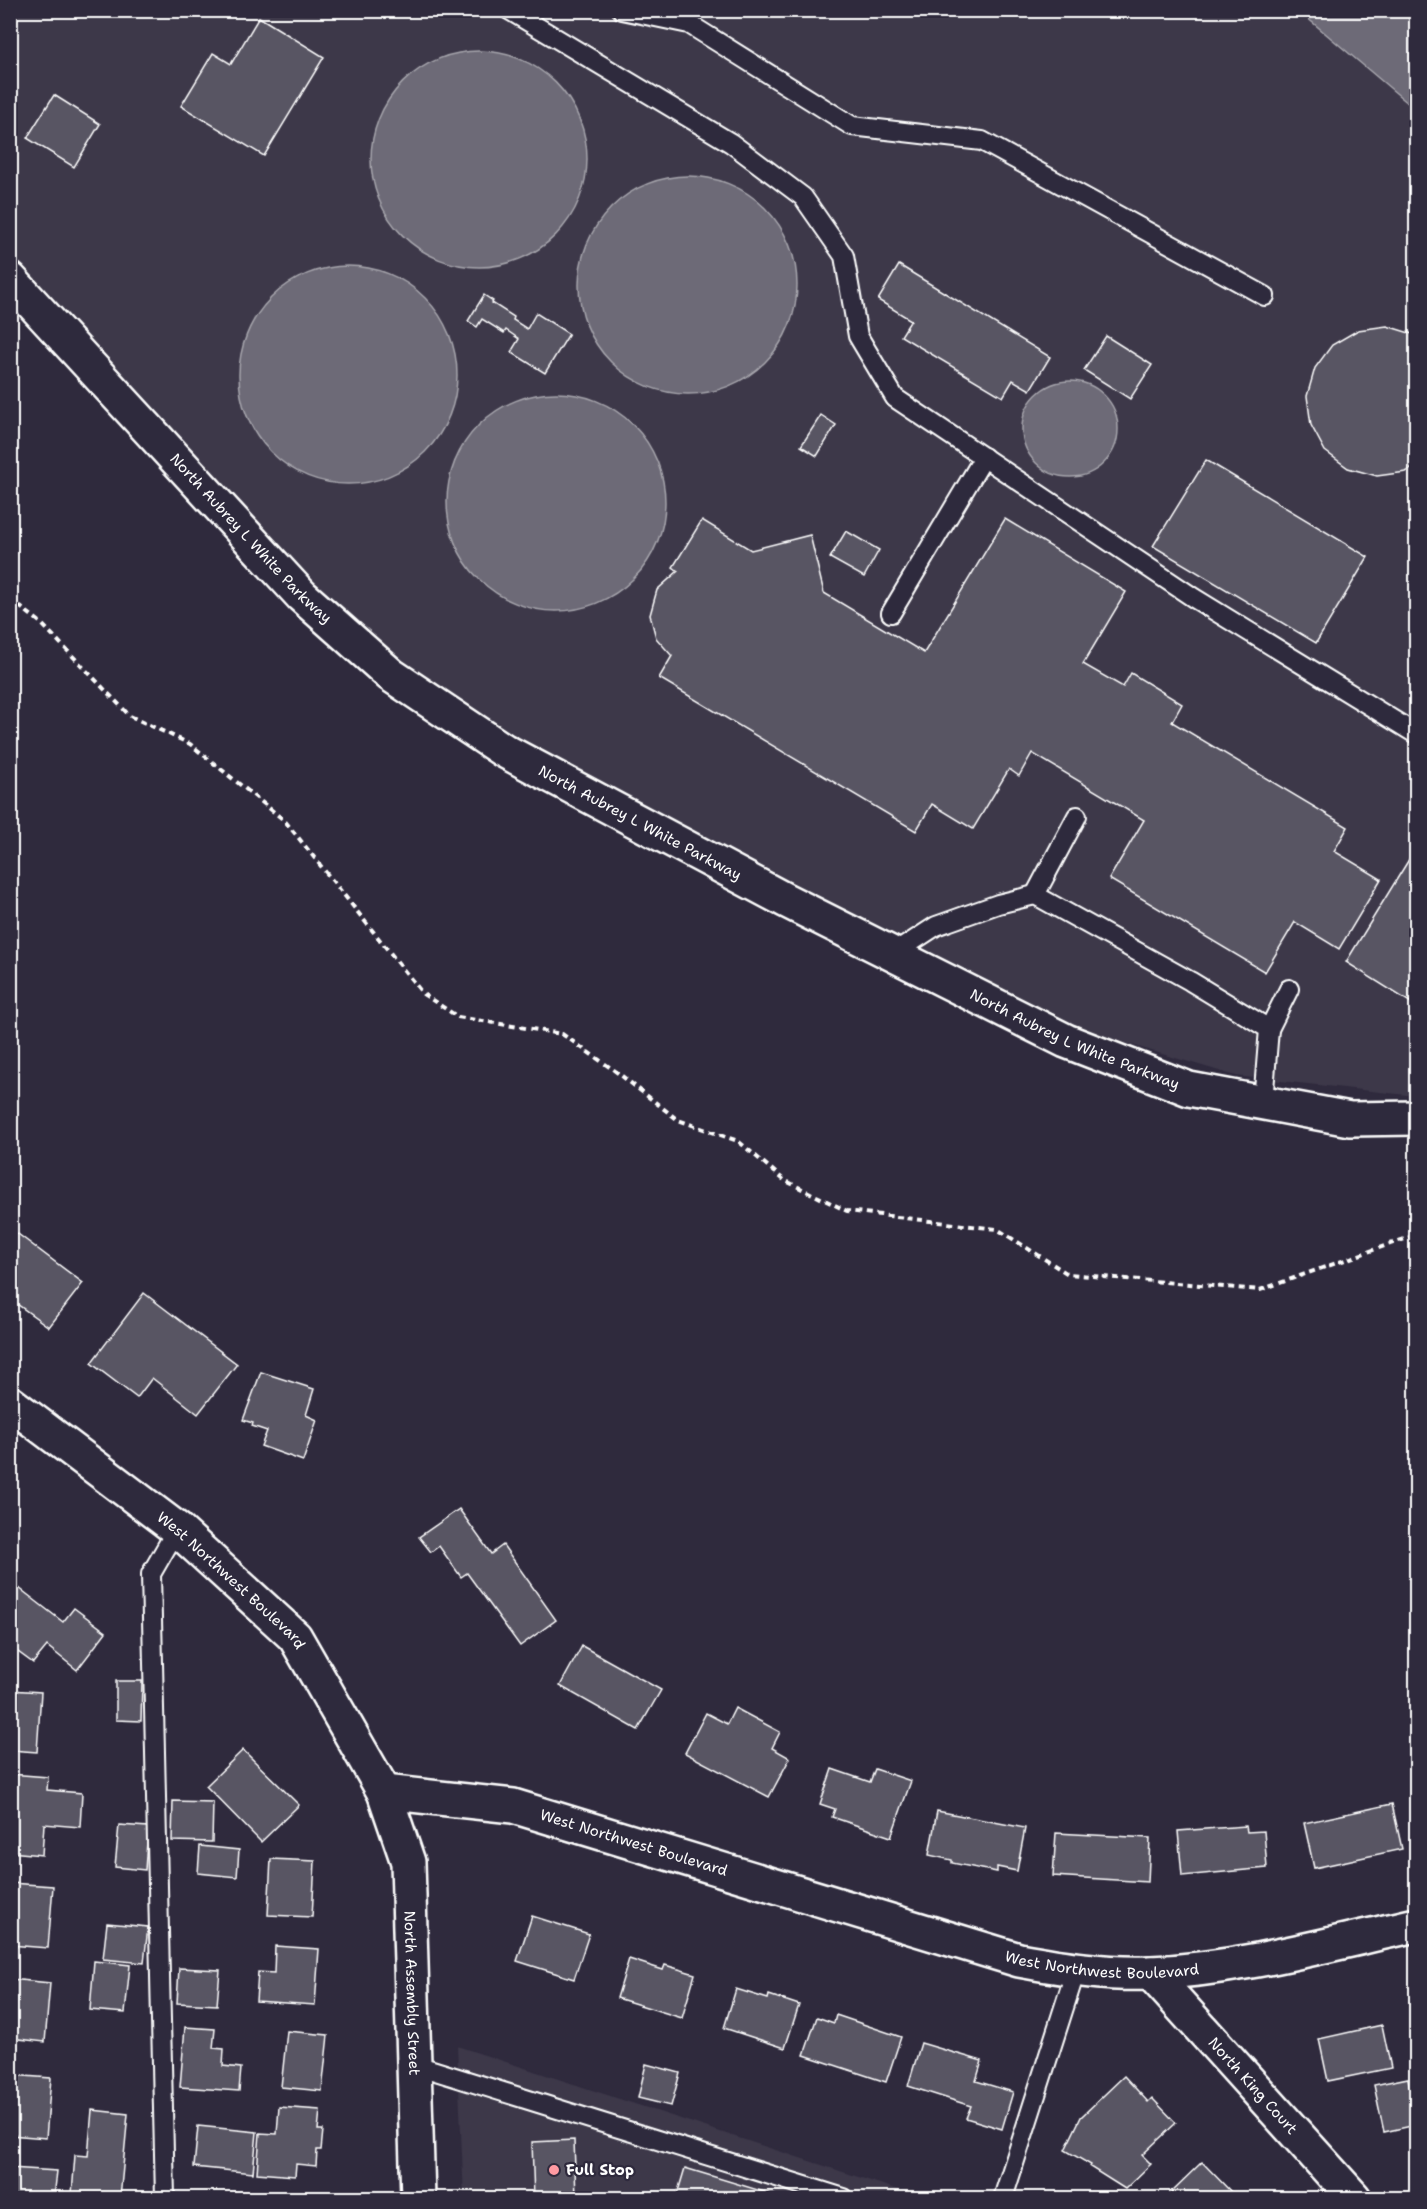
<svg xmlns="http://www.w3.org/2000/svg" width="1427" height="2209" viewBox="0 0 1427 2209" font-family="'Shantell Sans',sans-serif">
<rect width="100%" height="100%" fill="#2f2a3d"/>
<filter id="ink" filterUnits="userSpaceOnUse"><feTurbulence type="fractalNoise" baseFrequency=".0167" numOctaves="2"/><feDisplacementMap in="SourceGraphic" scale="12" xChannelSelector="R" yChannelSelector="G"/><feConvolveMatrix kernelMatrix="1 2 1 2 8 2 1 2 1" color-interpolation-filters="sRGB"/></filter>
<g filter="url(#ink)">
<g fill="#3c3749">
<polygon points="11,11 1299,11 1416,110 1416,1096 1236,1076 1071,1027 513,737 378,647 267,539 11,259"/>
<polygon points="457,2046 923,2198 464,2198"/>
</g>
<g fill="#6d6a77" stroke="#a7a6ad" stroke-width="1.5">
<polygon points="1299,11 1416,11 1416,110"/>
<circle cx="479" cy="159" r="108"/>
<circle cx="688" cy="285" r="109"/>
<circle cx="348" cy="375" r="109"/>
<circle cx="1070" cy="429" r="48"/>
<circle cx="556" cy="502" r="109"/>
</g>
<g fill="#595564" stroke="#fff" stroke-width="1.5">
<polygon points="259,17 324,57 264,156 181,106 213,53 231,64"/>
<polygon points="54,95 100,124 74,167 27,138"/>
<polygon points="899,265 1050,357 1030,390 1013,380 1003,397 901,336 911,320 878,300"/>
<polygon points="484,295 493,301 492,303 514,317 513,320 527,329 536,313 569,334 545,373 511,352 519,339 506,330 504,333 482,319 477,327 468,321"/>
<polygon points="1387,326 1416,335 1416,466 1406,472 1377,476 1348,468 1325,451 1311,425 1307,396 1315,368 1332,345 1358,330"/>
<polygon points="1106,336 1152,365 1130,399 1084,370"/>
<polygon points="821,415 836,425 817,456 801,446"/>
<polygon points="1206,460 1368,557 1316,643 1153,546"/>
<polygon points="1005,519 1126,592 1083,664 1123,687 1131,673 1182,704 1172,722 1348,827 1334,851 1381,879 1339,949 1295,922 1265,972 1109,879 1144,820 1032,753 1019,776 1009,769 973,829 932,804 916,831 659,678 672,656 656,638 650,615 657,590 678,571 673,567 702,520 751,550 810,535 824,593 924,653"/>
<polygon points="846,531 879,550 864,577 830,558"/>
<polygon points="1416,848 1416,1006 1346,962"/>
<polygon points="10,1228 83,1283 49,1327 10,1299"/>
<polygon points="144,1293 237,1364 198,1414 152,1378 137,1398 91,1363"/>
<polygon points="261,1372 314,1389 306,1415 317,1420 303,1461 261,1446 267,1431 252,1426 253,1423 243,1420"/>
<polygon points="459,1509 491,1554 503,1545 556,1620 520,1646 467,1573 461,1577 439,1546 431,1552 419,1537"/>
<polygon points="10,1581 63,1622 74,1608 106,1632 77,1670 47,1646 33,1663 10,1646"/>
<polygon points="582,1646 661,1690 638,1730 560,1686"/>
<polygon points="116,1681 142,1681 141,1721 116,1720"/>
<polygon points="10,1690 41,1692 37,1752 10,1750"/>
<polygon points="735,1708 780,1732 772,1748 790,1758 769,1797 685,1753 706,1713 727,1724"/>
<polygon points="243,1750 299,1805 261,1842 206,1786"/>
<polygon points="832,1769 870,1782 875,1769 911,1781 891,1837 832,1817 835,1809 820,1804"/>
<polygon points="10,1774 48,1777 47,1790 82,1793 80,1827 44,1824 42,1855 10,1852"/>
<polygon points="173,1801 213,1802 212,1842 172,1841"/>
<polygon points="1392,1804 1402,1849 1314,1868 1304,1823"/>
<polygon points="937,1811 1025,1828 1017,1871 997,1867 997,1872 952,1863 952,1860 929,1855"/>
<polygon points="119,1825 148,1827 145,1870 115,1867"/>
<polygon points="1246,1826 1247,1832 1264,1831 1267,1868 1182,1876 1178,1831"/>
<polygon points="1056,1833 1150,1838 1148,1882 1053,1876"/>
<polygon points="200,1846 239,1850 237,1877 198,1873"/>
<polygon points="271,1859 315,1861 312,1917 268,1915"/>
<polygon points="10,1883 53,1886 48,1948 10,1945"/>
<polygon points="532,1916 589,1934 574,1979 517,1961"/>
<polygon points="107,1923 148,1927 144,1963 103,1959"/>
<polygon points="275,1946 319,1949 315,2005 256,2001 258,1972 274,1973"/>
<polygon points="629,1959 663,1970 665,1965 695,1974 682,2018 617,1998"/>
<polygon points="94,1961 130,1965 125,2013 90,2010"/>
<polygon points="179,1968 220,1970 217,2005 177,2003"/>
<polygon points="10,1979 50,1983 45,2042 10,2038"/>
<polygon points="736,1989 768,1999 769,1995 799,2005 785,2048 724,2028"/>
<polygon points="836,2015 901,2037 886,2082 804,2055 817,2017 834,2023"/>
<polygon points="1416,2016 1416,2047 1410,2018"/>
<polygon points="1382,2025 1391,2068 1328,2081 1319,2039"/>
<polygon points="185,2027 215,2029 213,2048 224,2049 223,2066 241,2068 239,2091 180,2087"/>
<polygon points="287,2031 328,2035 322,2091 281,2087"/>
<polygon points="921,2043 982,2061 976,2081 1013,2092 1002,2129 966,2118 971,2106 908,2086"/>
<polygon points="646,2064 680,2073 671,2106 638,2098"/>
<polygon points="10,2075 51,2078 46,2138 10,2135"/>
<polygon points="1124,2076 1148,2102 1152,2098 1176,2123 1142,2155 1151,2164 1125,2189 1090,2167 1091,2165 1065,2150 1081,2117"/>
<polygon points="1408,2078 1416,2125 1384,2132 1374,2085"/>
<polygon points="279,2107 320,2110 318,2130 323,2130 321,2150 317,2150 316,2166 296,2164 295,2176 257,2173 260,2133 277,2134"/>
<polygon points="92,2110 128,2114 120,2198 72,2194 75,2155 88,2156"/>
<polygon points="198,2126 257,2132 253,2173 194,2167"/>
<polygon points="574,2140 576,2198 534,2198 532,2142"/>
<polygon points="1202,2162 1237,2198 1175,2198 1170,2193"/>
<polygon points="10,2168 57,2171 54,2198 10,2198"/>
<polygon points="685,2168 784,2198 676,2198"/>
<polygon points="324,2193 324,2198 263,2198 262,2195"/>
</g>
<g fill="none" stroke-linecap="round" stroke-linejoin="round">
<defs>
<g id="service">
<polyline points="509,10 731,143 803,197 844,256 858,336 895,398 1194,598 1416,734"/>
<polyline points="622,10 689,24 852,126 982,141 1265,296"/>
<polyline points="891,613 984,457"/>
<polyline points="1035,895 1077,816"/>
<polyline points="893,954 936,926 998,904 1035,895 1190,981 1269,1029 1263,1102"/>
<polyline points="1269,1029 1289,989"/>
<polyline points="413,2064 844,2198"/>
<polyline points="165,2198 151,1574 177,1529"/>
<polyline points="1003,2198 1076,1970"/>
</g>
<g id="minor">
<path id="s1" d="M10 279 302 596 391 675 503 750 785 900 1066 1041 1189 1089 1350 1119 1416 1118"/>
<path id="s2" d="M384 1792 513 1806 1019 1960C1063 1968 1107 1975 1151 1973 1241 1969 1329 1944 1416 1925"/>
<path id="s3" d="M1151 1973 1354 2198"/>
</g>
<g id="secondary">
<path id="s4" d="M10 1403 177 1529 295 1637 384 1792 408 1862 418 2198"/>
</g>
</defs>
<use href="#service" stroke="#fff" stroke-width="22"/>
<use href="#minor" stroke="#fff" stroke-width="38"/>
<use href="#secondary" stroke="#fff" stroke-width="38"/>
<polyline stroke="#fff" stroke-width="4" stroke-dasharray="6 4.5" stroke-linecap="butt" points="10,599 40,622 130,716 190,744 285,821 423,994 458,1017 562,1034 618,1073 678,1120 738,1141 784,1180 847,1211 997,1229 1068,1274 1260,1290 1416,1235"/>
<use href="#service" stroke="#2f2a3d" stroke-width="18"/>
<use href="#minor" stroke="#2f2a3d" stroke-width="33"/>
<use href="#secondary" stroke="#2f2a3d" stroke-width="33"/>
</g>
</g>
<circle fill="#ff9aa2" stroke="#2f2a3d" stroke-width="2" cx="554" cy="2170" r="6"/>
<g text-anchor="middle" dominant-baseline="central" stroke-width="4.5" stroke-linejoin="round" paint-order="stroke">
<g font-size="15" fill="#fff" stroke="#2f2a3d">
<text stroke="none"><textPath href="#s1" startOffset="354">North Aubrey L White Parkway</textPath></text>
<text stroke="none"><textPath href="#s1" startOffset="840">North Aubrey L White Parkway</textPath></text>
<text stroke="none"><textPath href="#s1" startOffset="1326">North Aubrey L White Parkway</textPath></text>
<text stroke="none"><textPath href="#s4" startOffset="284">West Northwest Boulevard</textPath></text>
<text stroke="none"><textPath href="#s2" startOffset="256">West Northwest Boulevard</textPath></text>
<text stroke="none"><textPath href="#s2" startOffset="742">West Northwest Boulevard</textPath></text>
<text stroke="none"><textPath href="#s4" startOffset="753">North Assembly Street</textPath></text>
<text stroke="none"><textPath href="#s3" startOffset="152">North King Court</textPath></text>
</g>
<g font-size="15" font-weight="bold" fill="#fff" stroke="#2f2a3d" text-anchor="start">
<text x="566" y="2170">Full Stop</text>
</g>
</g>
<rect width="1427" height="2209" fill="none" stroke="#2f2a3d" stroke-width="36"/>
<rect x="18" y="18" width="1391" height="2173" fill="none" stroke="#fff" stroke-width="2" filter="url(#ink)"/>
</svg>
